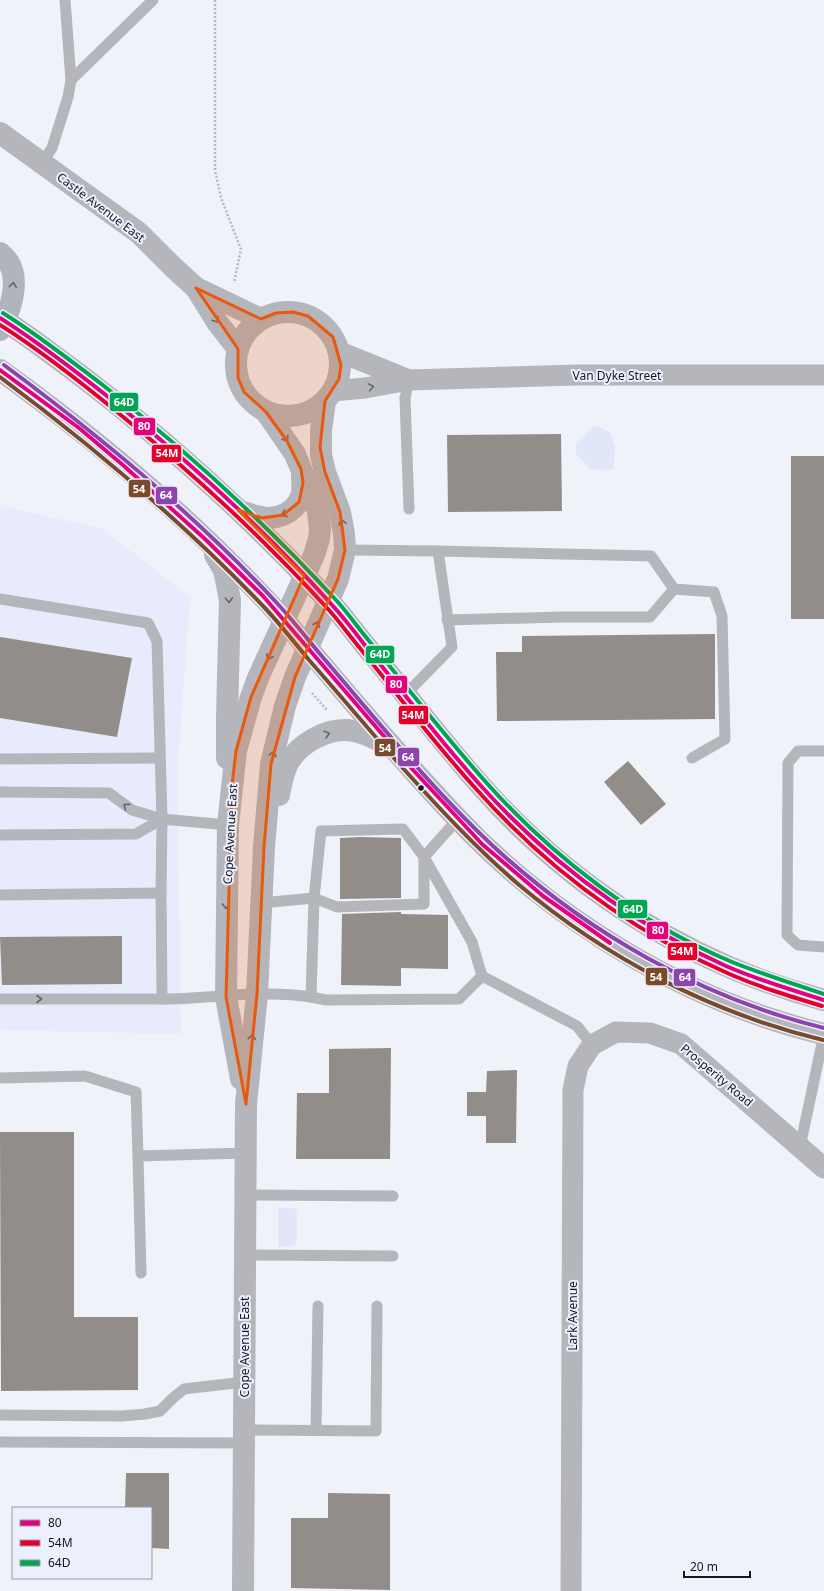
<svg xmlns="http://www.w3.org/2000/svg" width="824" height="1591" viewBox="0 0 824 1591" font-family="'Noto Sans',sans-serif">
<rect width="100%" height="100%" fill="#f0f2f9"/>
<polygon fill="#e7ebfc" points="0,506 101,528 190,597 177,775 181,1034 0,1030"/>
<g fill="#e1e6f9">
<polygon points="597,426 610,432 615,446 614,469 602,470 590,469 576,454 576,443 593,428"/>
<polygon points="278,1208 295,1208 297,1212 297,1241 295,1245 292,1246 278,1247"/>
</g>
<g fill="#928d88">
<polygon points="561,434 562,511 448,512 447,435"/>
<rect x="791" y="456" width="33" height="163"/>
<polygon points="715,634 715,719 497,721 496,652 522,652 522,636"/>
<polygon points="0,637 132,658 117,737 0,718"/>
<polygon points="628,761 666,804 641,825 604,782"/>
<polygon points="360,837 401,838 401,898 340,899 340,838"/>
<polygon points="401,912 401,914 448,915 448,969 401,968 401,986 341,985 342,914"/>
<polygon points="122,936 122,984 2,985 0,937"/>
<polygon points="391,1048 390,1159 296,1159 297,1093 329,1093 329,1049"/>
<polygon points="517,1070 516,1143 486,1143 486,1116 467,1116 467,1092 486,1092 487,1071"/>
<polygon points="0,1132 74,1132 74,1317 138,1317 138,1390 1,1391"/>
<polygon points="126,1473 169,1473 169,1549 151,1548 151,1508 125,1508"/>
<polygon points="328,1493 390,1494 390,1590 291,1588 291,1518 328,1518"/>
</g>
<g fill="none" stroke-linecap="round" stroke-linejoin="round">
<g stroke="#b6b7bc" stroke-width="2.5" stroke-dasharray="2 2" stroke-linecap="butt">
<polyline points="215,0 215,170 221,198 241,249 234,283"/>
<polyline points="312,693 327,710"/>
</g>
<g stroke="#b4b6bb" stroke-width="11">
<polyline points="71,80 153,0"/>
<polyline points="42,163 52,148 68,97 71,80 65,0"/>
<polyline points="409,509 405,398 409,380"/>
<polyline points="345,550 438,551"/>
<polyline points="0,599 148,623 157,641 162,819"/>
<polyline points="447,620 562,617 650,617 674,589"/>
<polyline points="406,694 452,647 438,551 651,556 674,589 714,592 722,616 725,739 692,758"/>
<polyline points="824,751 798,751 788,763 787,935 798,945 824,947"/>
<polyline points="0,759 159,758"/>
<polyline points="0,792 109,793 132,810 162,819"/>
<path d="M228 825 162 819 161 893 162 999C211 999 262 989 311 997L314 898 337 907 424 904V857L458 819"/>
<polyline points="0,835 136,834 162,819"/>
<polyline points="0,895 161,893"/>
<polyline points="261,903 314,898 321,831 403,829 424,857 472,942 482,976 459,999 326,1000 311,997"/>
<polyline points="482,976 577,1026 592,1045"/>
<polyline points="0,999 162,999"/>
<polyline points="0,1078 85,1076 136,1092 138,1156 245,1153"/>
<polyline points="800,1147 824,1034"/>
<polyline points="138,1156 141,1273"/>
<polyline points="245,1195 393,1196"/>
<polyline points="245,1255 393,1256"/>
<polyline points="0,1415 122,1416 145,1414 160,1411 173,1398 184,1389 244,1382"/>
<polyline points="244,1430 376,1431 377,1306"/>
<polyline points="316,1430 318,1306"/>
<polyline points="0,1442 244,1443"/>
</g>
<g stroke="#b4b6bb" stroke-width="21">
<polyline points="340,352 409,380"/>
<polyline points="333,391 365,388 409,380 577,375 824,375"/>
<polyline points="571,1591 573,1090 578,1066 592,1045 616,1032 650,1033 681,1044 824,1168"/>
</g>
<g stroke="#b4b6bc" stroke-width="22">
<polyline points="0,133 139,233 174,268 196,288 261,319"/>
<polyline points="196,288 217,322 238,349"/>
<circle cx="288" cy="364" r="52"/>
<path d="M0 318C28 335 54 356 80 375 168 442 250 517 326 598 340 612 352 629 364 644 404 691 441 741 482 787 572 889 692 965 824 1000"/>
<path d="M0 370C93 437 182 511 261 595 283 617 301 641 321 664 365 716 410 769 457 818 537 904 650 978 762 1016 782 1023 803 1029 824 1034"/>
<path d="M240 511C247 513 254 516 261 517 278 521 298 511 302 493 303 487 302 481 302 475"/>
<polyline points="215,555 224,570 230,600 227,717 227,758"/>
<path d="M279 795C281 784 283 773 288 763 299 744 325 729 347 730 362 731 375 738 387 745"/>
<polyline points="241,1079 226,997 228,825 236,751 251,697 258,678 314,555 319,539 320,529 318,511 295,454 266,412"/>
<polyline points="243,1591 246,1104 257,994 264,847 271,764 285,706 295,677 338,579 345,550 344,534 340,512 325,472 321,455 321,430 325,401"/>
</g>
<path stroke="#b1b4ba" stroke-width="22" d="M0 253C24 271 12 308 0 330"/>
<defs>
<g id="bus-1">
<path d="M0 318C44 346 86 379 127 412 200 471 270 536 333 606 344 618 354 631 364 644 403 692 440 741 482 787 551 863 633 924 726 966 758 980 791 990 824 1000"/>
<polyline points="0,370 79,428 124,466 205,539 263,596 414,771 482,844 543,896 610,943"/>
</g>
<path id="bus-2" d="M0 325C43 352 83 384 122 416 195 475 265 540 328 609 339 621 349 635 359 647 398 695 435 744 477 790 546 867 630 930 725 972 756 986 789 996 822 1006"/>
<path id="bus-3" d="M3 313C38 335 71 361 104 386 187 451 265 523 336 600 348 613 358 628 370 642 408 688 444 735 484 780 552 857 637 922 732 962 762 974 793 984 824 994"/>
<path id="bus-4" d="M0 377C94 447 183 522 264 607 280 624 294 642 309 660 340 695 370 731 401 766 438 807 476 848 518 884 606 958 711 1013 823 1040"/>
<path id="bus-5" d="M4 365C100 436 193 513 275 601 291 618 305 636 320 654 376 719 430 787 493 846 586 932 701 998 824 1028"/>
</defs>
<use href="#bus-1" stroke="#ecf0fd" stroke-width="7"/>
<use href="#bus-2" stroke="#ecf0fd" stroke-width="7"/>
<use href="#bus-3" stroke="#ecf0fd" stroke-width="7"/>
<use href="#bus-4" stroke="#ecf0fd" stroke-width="7"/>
<use href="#bus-5" stroke="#ecf0fd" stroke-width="7"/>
<use href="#bus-1" stroke="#e5007d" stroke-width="4"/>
<use href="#bus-2" stroke="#e4002b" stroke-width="4"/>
<use href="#bus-3" stroke="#00a651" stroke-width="4"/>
<use href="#bus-4" stroke="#7a4b2a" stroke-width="4"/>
<use href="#bus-5" stroke="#8e44ad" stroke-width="4"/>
</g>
<defs><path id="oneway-chevron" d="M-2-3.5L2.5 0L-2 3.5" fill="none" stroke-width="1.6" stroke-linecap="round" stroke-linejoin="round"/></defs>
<use stroke="#62666e" href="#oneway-chevron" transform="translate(13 285) rotate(-84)"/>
<g stroke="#64666f">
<use href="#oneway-chevron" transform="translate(216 320) rotate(56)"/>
<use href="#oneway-chevron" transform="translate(286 439) rotate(57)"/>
<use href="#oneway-chevron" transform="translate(284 514) rotate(157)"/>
<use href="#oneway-chevron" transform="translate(342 522) rotate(-102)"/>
<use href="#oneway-chevron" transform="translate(229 600) rotate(87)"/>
<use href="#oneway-chevron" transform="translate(317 624) rotate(-67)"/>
<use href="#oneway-chevron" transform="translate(269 657) rotate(115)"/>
<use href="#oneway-chevron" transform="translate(327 734) rotate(-16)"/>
<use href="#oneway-chevron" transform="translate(273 754) rotate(-77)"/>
<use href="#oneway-chevron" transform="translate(226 906) rotate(90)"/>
<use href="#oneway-chevron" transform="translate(252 1037) rotate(-84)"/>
</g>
<g stroke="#64666e">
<use href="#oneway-chevron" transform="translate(371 387) rotate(-10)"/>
<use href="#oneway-chevron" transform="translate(126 806) rotate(-143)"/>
<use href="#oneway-chevron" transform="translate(39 999)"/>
</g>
<path fill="#e8590c" fill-opacity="0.2" stroke="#e8590c" stroke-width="3" stroke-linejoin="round" d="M196 288 261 319 276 313 293 312 308 316 333 337 341 365 339 379 325 401 320 447 325 472 340 512 345 550 338 579 295 677 271 764 264 847 257 994 246 1104 226 997 232 785 236 751 251 697 304 576 238 510 262 518 283 515 299 502 303 483 301 469 287 441 266 412 244 392 238 378V349Z"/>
<circle fill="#141722" stroke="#ecf0fd" stroke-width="1.5" cx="421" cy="788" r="3.5"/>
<g text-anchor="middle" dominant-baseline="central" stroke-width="4" stroke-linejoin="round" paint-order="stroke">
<g font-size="12" fill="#141722" stroke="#ecf0fd">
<text transform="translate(101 207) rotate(37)">Castle Avenue East</text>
<text x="617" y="375">Van Dyke Street</text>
<text transform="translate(230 834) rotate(-87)">Cope Avenue East</text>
<text transform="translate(717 1075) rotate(40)">Prosperity Road</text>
<text transform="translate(572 1316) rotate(-90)">Lark Avenue</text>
<text transform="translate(244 1347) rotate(-90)">Cope Avenue East</text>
</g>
</g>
<g stroke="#ecf0fd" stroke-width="1.5">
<rect x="109" y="392" width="30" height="20" rx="4" fill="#00a651"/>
<rect x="133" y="417" width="23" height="19" rx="4" fill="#e5007d"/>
<rect x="151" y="444" width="31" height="19" rx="4" fill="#e4002b"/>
<rect x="128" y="479" width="23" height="19" rx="4" fill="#7a4b2a"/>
<rect x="155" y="486" width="23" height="19" rx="4" fill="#8e44ad"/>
<rect x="365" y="645" width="30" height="19" rx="4" fill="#00a651"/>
<rect x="385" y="675" width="23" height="19" rx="4" fill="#e5007d"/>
<rect x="398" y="705" width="31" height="20" rx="4" fill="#e4002b"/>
<rect x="374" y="738" width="22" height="19" rx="4" fill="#7a4b2a"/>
<rect x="397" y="747" width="23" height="20" rx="4" fill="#8e44ad"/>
<rect x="617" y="899" width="31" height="20" rx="4" fill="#00a651"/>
<rect x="646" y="921" width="23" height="19" rx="4" fill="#e5007d"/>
<rect x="667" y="942" width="31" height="19" rx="4" fill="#e4002b"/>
<rect x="645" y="967" width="23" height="19" rx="4" fill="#7a4b2a"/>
<rect x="673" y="968" width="23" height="19" rx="4" fill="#8e44ad"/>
</g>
<g font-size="11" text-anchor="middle" font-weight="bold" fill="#fff">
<text x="124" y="406">64D</text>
<text x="144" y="430">80</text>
<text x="167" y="457">54M</text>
<text x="139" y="493">54</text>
<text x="166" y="499">64</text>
<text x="380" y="658">64D</text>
<text x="396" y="688">80</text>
<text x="413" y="719">54M</text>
<text x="385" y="752">54</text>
<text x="408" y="761">64</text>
<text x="633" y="913">64D</text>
<text x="658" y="934">80</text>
<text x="682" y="955">54M</text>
<text x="656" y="981">54</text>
<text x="685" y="981">64</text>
</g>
<rect x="12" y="1507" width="140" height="72" fill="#ecf0fd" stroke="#9699a5"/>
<rect x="20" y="1520" width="20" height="6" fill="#e5007d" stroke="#9699a5"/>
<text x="48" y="1527" font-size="12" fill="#141722">80</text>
<rect x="20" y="1540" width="20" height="6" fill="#e4002b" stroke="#9699a5"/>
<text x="48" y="1547" font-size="12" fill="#141722">54M</text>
<rect x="20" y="1560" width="20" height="6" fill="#00a651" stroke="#9699a5"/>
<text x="48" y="1567" font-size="12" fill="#141722">64D</text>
<path d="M684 1571v6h66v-6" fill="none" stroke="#141722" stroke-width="2"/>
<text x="690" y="1571" font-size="12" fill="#141722" stroke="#ecf0fd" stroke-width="3" paint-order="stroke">20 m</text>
</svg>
